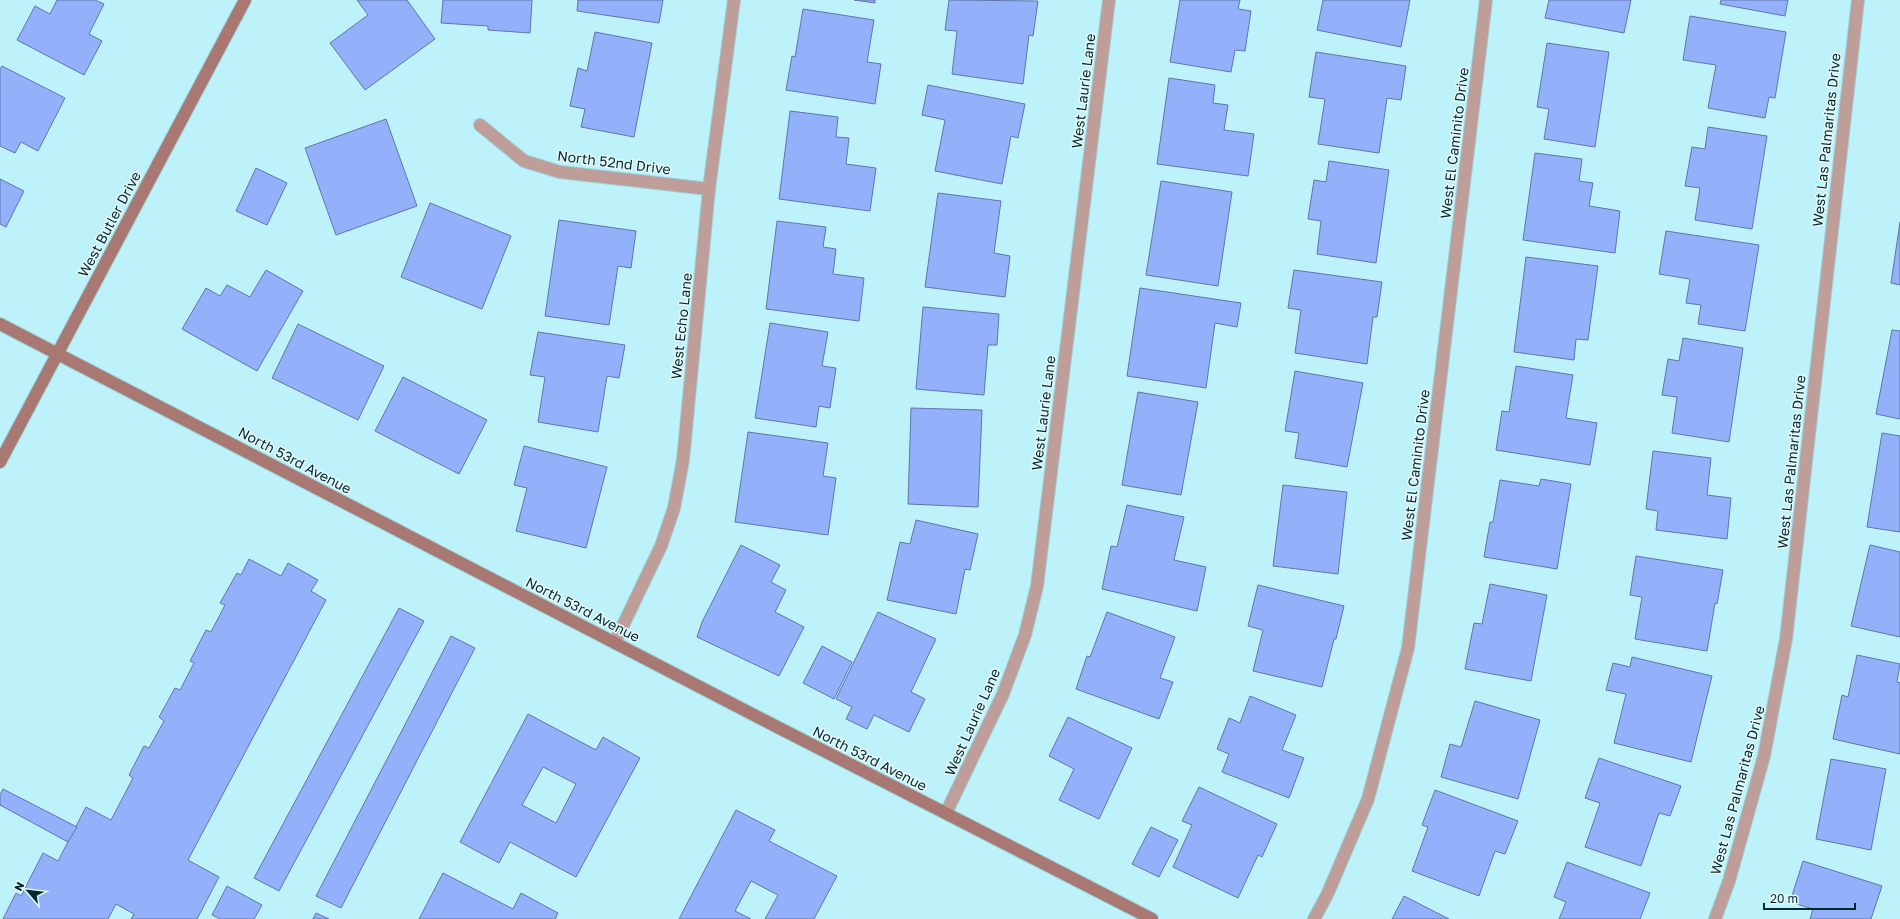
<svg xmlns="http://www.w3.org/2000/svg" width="1900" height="919" viewBox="0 0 1900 919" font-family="'Golos Text',sans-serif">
<rect width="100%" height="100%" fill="#bdf2fa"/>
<g fill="#93b1fb" stroke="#5f75ae" fill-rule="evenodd">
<polygon points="57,0 95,0 104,4 89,34 102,41 84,75 17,40 35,6 50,14"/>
<polygon points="357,0 407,0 435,39 365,90 330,43 368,15"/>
<polygon points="443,0 532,0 530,33 488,30 488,26 441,23"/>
<polygon points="578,0 663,0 659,23 577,11"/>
<polygon points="854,0 875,0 875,3"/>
<polygon points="949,0 1038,1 1033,36 1029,35 1023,84 952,74 957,31 945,30"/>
<polygon points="1180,0 1240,0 1238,9 1251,11 1245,51 1235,50 1231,72 1170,62"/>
<polygon points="1323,0 1410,0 1401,47 1317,30"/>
<polygon points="1549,0 1631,0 1624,33 1545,18"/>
<polygon points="1721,0 1788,0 1785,16 1720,4"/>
<polygon points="803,9 874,20 867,62 881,64 875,104 786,90 792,56 795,57"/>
<polygon points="1690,16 1786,32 1775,98 1769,97 1765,118 1708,108 1716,65 1683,60"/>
<polygon points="595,32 652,43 634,137 581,127 585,109 570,106 578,68 587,71"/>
<polygon points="1547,43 1609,52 1595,147 1544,139 1549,109 1537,107"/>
<polygon points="1316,52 1406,66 1401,100 1387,98 1379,153 1318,144 1325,99 1309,97"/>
<polygon points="2,66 65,98 38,151 21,142 15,153 0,146 0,69"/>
<polygon points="1169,78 1215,85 1213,103 1228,105 1224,130 1254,134 1248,176 1157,164"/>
<polygon points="928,85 1025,104 1018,138 1011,136 1002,184 935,171 945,120 922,115"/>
<polygon points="790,111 838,117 836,137 849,138 846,164 876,168 870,211 779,199"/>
<polygon points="386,119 417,206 336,235 305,148"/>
<polygon points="1708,127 1767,136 1752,229 1695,220 1700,188 1685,186 1692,147 1705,149"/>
<polygon points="1535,153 1582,159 1579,181 1593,183 1589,206 1620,211 1615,253 1523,240"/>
<polygon points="1329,161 1389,170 1376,263 1317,254 1321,221 1308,219 1314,180 1326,182"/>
<polygon points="256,168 287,183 267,225 236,211"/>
<polygon points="0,179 24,191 6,227 0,224"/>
<polygon points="1161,181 1232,192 1218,286 1146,275"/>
<polygon points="938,193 1001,201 994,253 1010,256 1005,297 925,287"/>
<polygon points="430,203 511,236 482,309 401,277"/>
<polygon points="559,220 636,231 631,268 618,266 609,325 545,316"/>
<polygon points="777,221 826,227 823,247 836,249 833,274 864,278 859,321 766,309"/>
<polygon points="1900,222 1900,285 1891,283"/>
<polygon points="1666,231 1759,245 1745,331 1698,324 1701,305 1686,303 1690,279 1659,274"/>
<polygon points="1526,257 1598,266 1588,340 1576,339 1574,360 1514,352"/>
<polygon points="266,270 303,291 257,371 182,329 206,288 220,296 227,285 250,297"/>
<polygon points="1294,270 1382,282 1377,317 1373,317 1367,364 1295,353 1301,310 1288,308"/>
<polygon points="1140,288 1241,303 1237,327 1215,323 1206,388 1127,376"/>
<polygon points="923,307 999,314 997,345 988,345 984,395 916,389"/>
<polygon points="770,323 828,332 822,366 836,368 830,408 819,406 816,427 755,418"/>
<polygon points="298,324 384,366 358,420 272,378"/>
<polygon points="1892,330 1900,331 1900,419 1876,414"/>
<polygon points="538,332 625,345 619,378 607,376 598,432 538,422 545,377 530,375"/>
<polygon points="1683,338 1743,348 1729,442 1672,433 1677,397 1662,395 1668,359 1679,361"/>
<polygon points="1516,366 1573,375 1566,418 1597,423 1590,465 1496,450 1502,411 1509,412"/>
<polygon points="1295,371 1363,383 1347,467 1295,458 1299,433 1285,431"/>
<polygon points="403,377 487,420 459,474 375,431"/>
<polygon points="1138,392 1198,402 1181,495 1122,485"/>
<polygon points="911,408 982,410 978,507 908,504"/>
<polygon points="748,432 828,443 823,476 836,478 828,535 735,522"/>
<polygon points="1882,433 1900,436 1900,532 1867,527"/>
<polygon points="524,446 607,467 586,548 516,531 527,488 514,485"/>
<polygon points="1653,451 1711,458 1707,495 1731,498 1727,539 1656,530 1658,511 1646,509"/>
<polygon points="1541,479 1571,484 1557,569 1484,557 1490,522 1493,522 1500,480 1539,486"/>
<polygon points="1283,485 1347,492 1338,574 1273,566"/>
<polygon points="1127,505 1184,517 1174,560 1206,567 1197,611 1102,589 1111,546 1117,547"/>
<polygon points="916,520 978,534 970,570 965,569 956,614 887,600 900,542 910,544"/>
<polygon points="741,545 780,565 771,582 786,590 775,612 804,627 779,676 697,637 702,622"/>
<polygon points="1870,545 1900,552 1900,637 1851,626"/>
<polygon points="1636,556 1723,570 1717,604 1715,603 1707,651 1635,639 1642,597 1630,595"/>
<polygon points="249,559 281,576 288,563 318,580 311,591 326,600 188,860 219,877 197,919 131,919 134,914 116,904 108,919 3,919 16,893 21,896 43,853 58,861 86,807 111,820 133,778 129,775 144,746 149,748 164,721 159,717 175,688 180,690 194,663 190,661 206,630 211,632 225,605 220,603 237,573 241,575"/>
<polygon points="1490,584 1547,595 1531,681 1465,669 1474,623 1482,624"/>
<polygon points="1258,585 1344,606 1336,639 1334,639 1322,687 1253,671 1263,630 1248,626"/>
<polygon points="399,608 424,621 279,891 254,878"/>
<polygon points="878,612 936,639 911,692 925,699 909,732 874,715 867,729 846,719 852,707 836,699"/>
<polygon points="1107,612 1175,637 1160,678 1173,682 1159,719 1076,689 1087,656 1090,657"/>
<polygon points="451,636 475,648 341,908 316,896"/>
<polygon points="822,646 852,662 834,699 803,683"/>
<polygon points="1857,655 1900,664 1897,682 1900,683 1900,754 1833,739 1842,695 1848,697"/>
<polygon points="1632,657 1712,676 1691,762 1614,743 1626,694 1606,690 1613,663 1630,667"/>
<polygon points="1250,696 1296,715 1282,750 1304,758 1289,798 1222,772 1229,754 1217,749 1229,718 1240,723"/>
<polygon points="1475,701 1540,720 1518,799 1441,777 1450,744 1461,747"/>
<path d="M528 714 596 750 603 737 640 758 576 877 510 842 499 863 460 842ZM543 767 576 784 556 823 522 805Z"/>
<polygon points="1068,717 1132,748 1099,819 1059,800 1074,769 1049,756"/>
<polygon points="1599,758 1681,786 1670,816 1659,813 1641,866 1585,847 1600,803 1585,798"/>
<polygon points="1831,759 1886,769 1871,850 1816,839"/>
<polygon points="1199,787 1277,824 1262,857 1258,855 1238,898 1173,867 1192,825 1182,821"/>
<polygon points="3,789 77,827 68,842 0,805 0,795"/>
<polygon points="1435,790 1518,821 1505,854 1495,851 1479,896 1412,871 1428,827 1422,825"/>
<polygon points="736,810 775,830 769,841 837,876 814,919 765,919 778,895 751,881 735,911 751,919 679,919"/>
<polygon points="1151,827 1178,840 1159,877 1132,864"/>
<polygon points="1803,861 1882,886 1871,919 1810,919 1813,909 1790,902"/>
<polygon points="1567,862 1650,893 1640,919 1559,919 1566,902 1554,897"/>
<polygon points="443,873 513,909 521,893 558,913 555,919 419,919"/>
<polygon points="227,886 262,905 254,919 220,919 212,915"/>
<polygon points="1404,896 1449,919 1392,919"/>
<polygon points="316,913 329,919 313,919"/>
</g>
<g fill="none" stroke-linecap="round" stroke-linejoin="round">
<defs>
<g id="street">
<polyline points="480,125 524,161 560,172 709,189"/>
<polyline points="615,642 661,546 674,508 683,460 709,189 734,0"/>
<polyline points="946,813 1003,694 1025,635 1037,586 1109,0"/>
<polyline points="1314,919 1327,895 1368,799 1408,648 1486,0"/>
<polyline points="1715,919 1729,881 1764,756 1786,639 1858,0"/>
</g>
<g id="secondary">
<polyline points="0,324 750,713 1152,919"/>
<polyline points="0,462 245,0"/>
</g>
</defs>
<use href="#street" stroke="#9bced5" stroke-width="14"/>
<use href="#secondary" stroke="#9bced5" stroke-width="14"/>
<use href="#street" stroke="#bf9d98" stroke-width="12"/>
<use href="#secondary" stroke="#a97872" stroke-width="12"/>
</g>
<g text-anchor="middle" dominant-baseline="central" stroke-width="3" stroke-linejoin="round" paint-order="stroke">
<g font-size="14" fill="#002a2f" stroke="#e7f8fb">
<text transform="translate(1083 91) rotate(-83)">West Laurie Lane</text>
<text transform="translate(1826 140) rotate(-84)">West Las Palmaritas Drive</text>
<text transform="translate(1454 143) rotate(-83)">West El Caminito Drive</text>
<text transform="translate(614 162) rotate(7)">North 52nd Drive</text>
<text transform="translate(109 224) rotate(-62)">West Butler Drive</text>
<text transform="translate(681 326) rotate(-84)">West Echo Lane</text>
<text transform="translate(1043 413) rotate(-83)">West Laurie Lane</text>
<text transform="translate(295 460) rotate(28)">North 53rd Avenue</text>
<text transform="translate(1791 462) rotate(-84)">West Las Palmaritas Drive</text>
<text transform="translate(1415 465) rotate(-83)">West El Caminito Drive</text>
<text transform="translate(583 609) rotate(27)">North 53rd Avenue</text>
<text transform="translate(972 722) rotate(-66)">West Laurie Lane</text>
<text transform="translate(870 758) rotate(27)">North 53rd Avenue</text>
<text transform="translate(1737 790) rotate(-75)">West Las Palmaritas Drive</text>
</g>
</g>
<g transform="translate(28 891) rotate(298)" stroke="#e7f8fb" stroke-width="3" paint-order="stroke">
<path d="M0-3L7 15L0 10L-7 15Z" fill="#002a2f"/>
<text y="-6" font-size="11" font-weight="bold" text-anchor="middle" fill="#002a2f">N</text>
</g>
<path d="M1764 903v6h91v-6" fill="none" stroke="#002a2f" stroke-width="2"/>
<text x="1770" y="903" font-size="12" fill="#002a2f" stroke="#e7f8fb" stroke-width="3" paint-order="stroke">20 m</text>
</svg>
